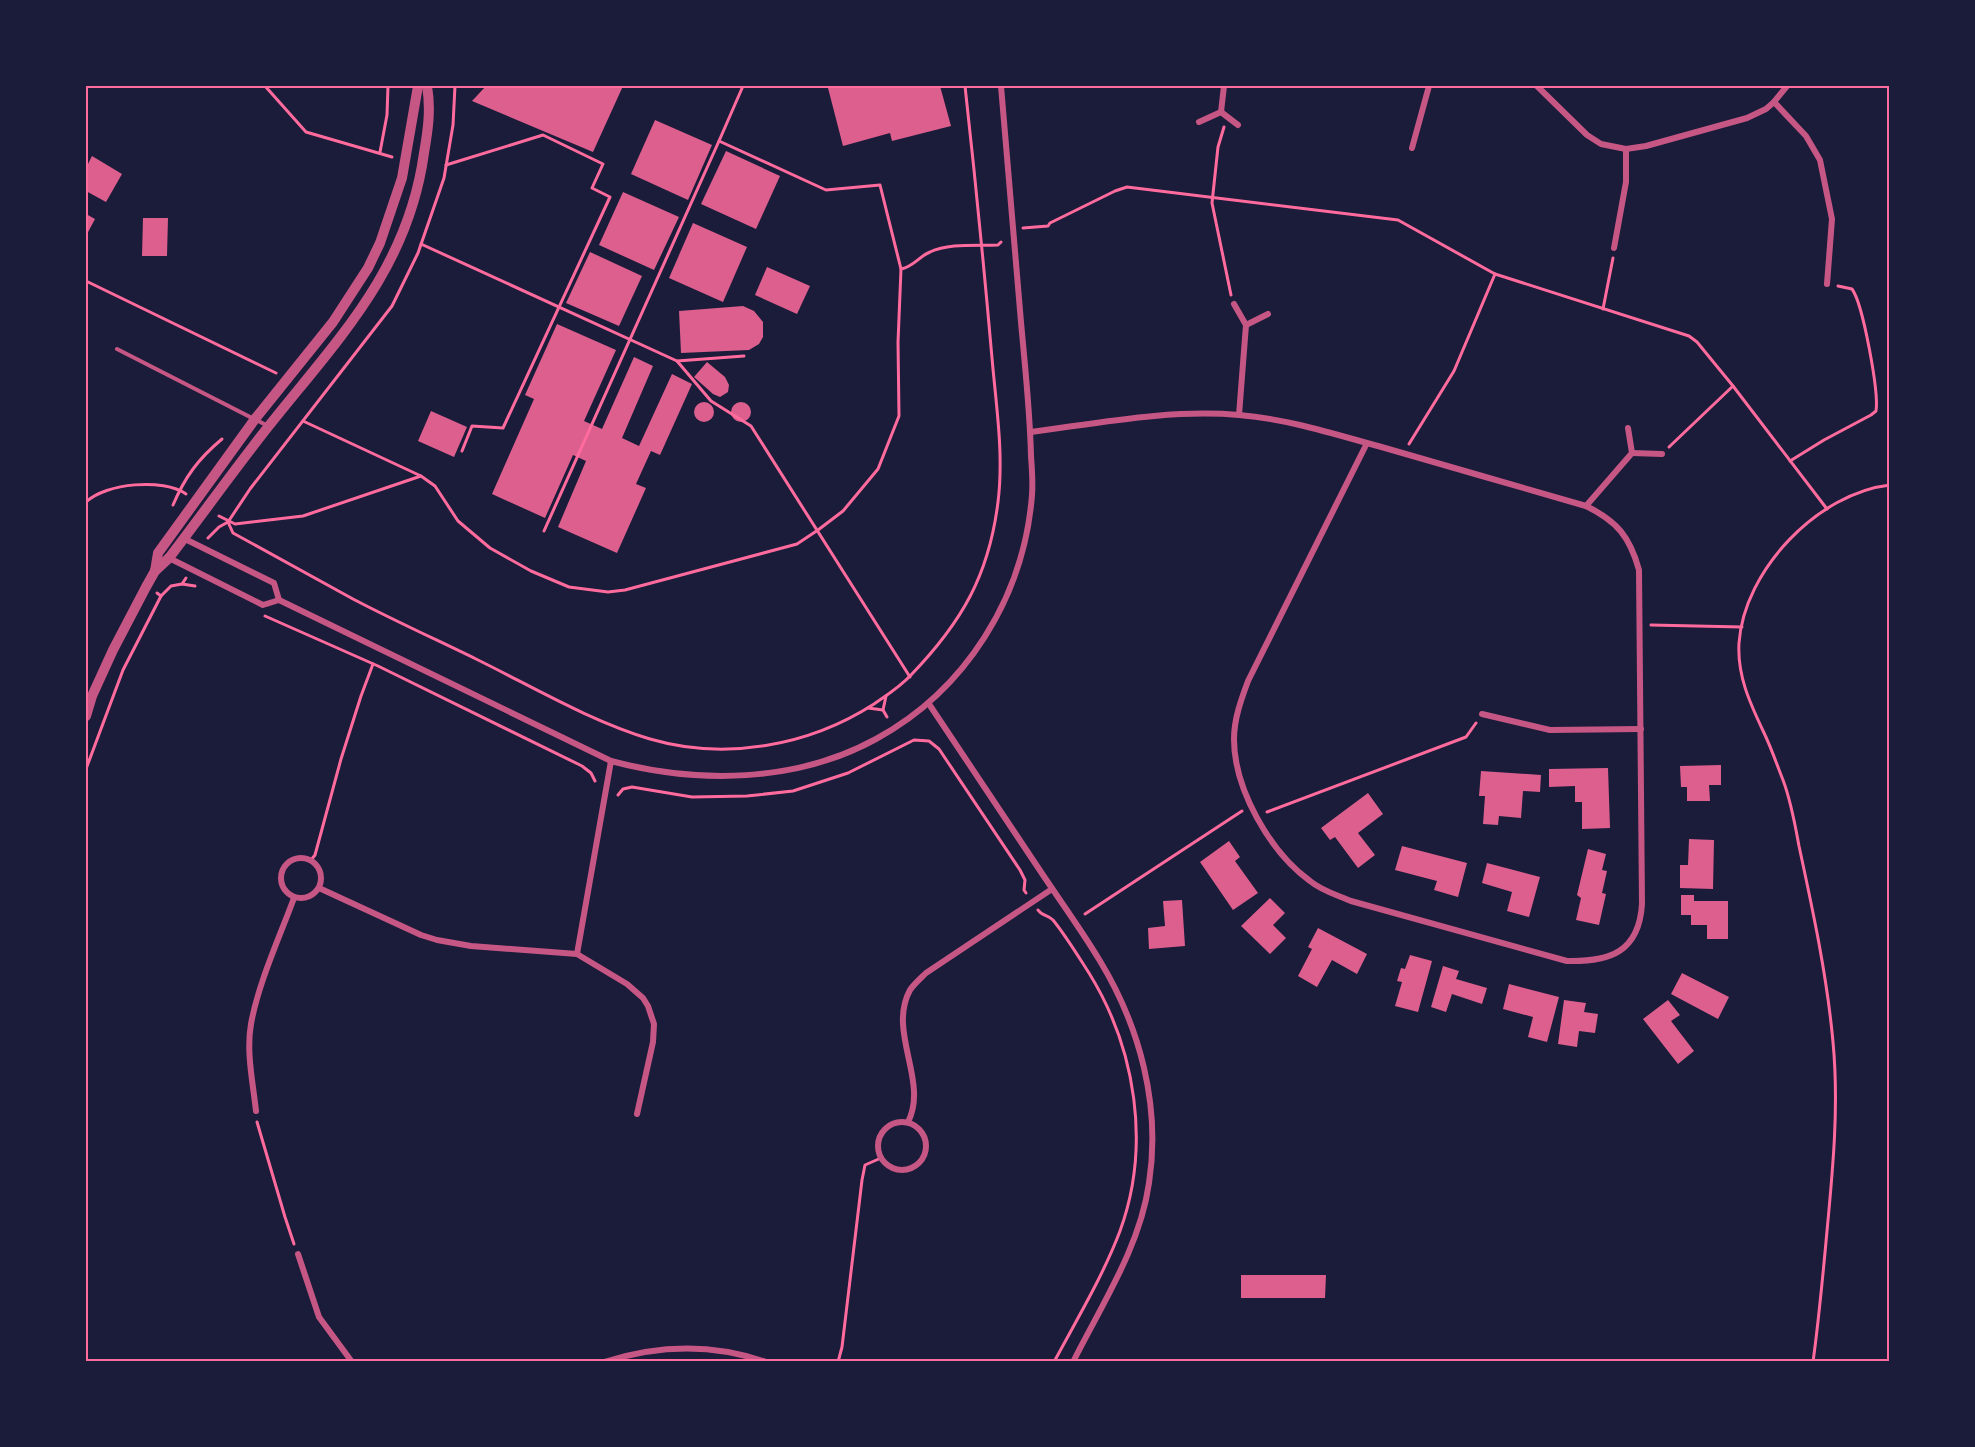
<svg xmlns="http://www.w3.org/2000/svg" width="1975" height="1447" viewBox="0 0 1975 1447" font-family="'Work Sans',sans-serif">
<rect width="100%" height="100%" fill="#1b1b3a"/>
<g fill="#dd5f8e">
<polygon points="486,86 623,86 593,152 472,101"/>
<polygon points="839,86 940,86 951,126 892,141 890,133 843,146 828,88"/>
<polygon points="655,120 712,145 688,200 631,174"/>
<polygon points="726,151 780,176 756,229 701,204"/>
<polygon points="92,156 122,174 106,202 86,191 86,168"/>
<polygon points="623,192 679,217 654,270 599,245"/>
<polygon points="86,214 95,219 86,236"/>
<polygon points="143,218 168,218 167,256 142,256"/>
<polygon points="693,223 747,247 723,302 669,278"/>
<polygon points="590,252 642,276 619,326 566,303"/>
<polygon points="767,267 810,286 797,314 755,295"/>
<polygon points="743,306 754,311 763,322 763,337 759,344 749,350 681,353 679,311"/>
<polygon points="557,324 616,350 584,421 602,429 634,357 653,366 622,438 639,446 672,374 692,384 660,455 651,451 636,484 646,488 617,553 558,527 586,461 573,455 545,518 492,494 534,399 525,395"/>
<polygon points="707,362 725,377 729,385 728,392 720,397 713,394 694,377"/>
<circle cx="704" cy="412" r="10"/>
<circle cx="741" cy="412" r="10"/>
<polygon points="431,411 467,427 454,457 418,441"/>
<polygon points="1721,765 1721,785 1709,785 1710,801 1687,801 1687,787 1681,787 1680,766"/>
<polygon points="1608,768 1610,828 1582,829 1582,802 1575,802 1575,786 1549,787 1549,769"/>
<polygon points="1481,771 1541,775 1540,792 1523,791 1521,818 1499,816 1498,825 1483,824 1485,796 1479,796"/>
<polygon points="1368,793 1383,814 1358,833 1375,855 1358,868 1335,837 1330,840 1321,828"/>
<polygon points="1689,839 1714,840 1713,889 1680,888 1680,865 1688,865"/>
<polygon points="1229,841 1240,857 1235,861 1258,893 1233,910 1200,862"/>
<polygon points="1402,846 1467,863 1458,897 1434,890 1437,881 1395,870"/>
<polygon points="1588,849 1606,854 1602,870 1607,871 1602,893 1606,894 1599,925 1576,920 1581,898 1577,895"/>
<polygon points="1487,863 1540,877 1529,917 1507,911 1512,892 1482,883"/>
<polygon points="1681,895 1694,895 1694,901 1728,901 1728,939 1707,939 1707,925 1691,925 1691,915 1681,915"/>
<polygon points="1270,898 1285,913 1273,925 1286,938 1270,954 1241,926"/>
<polygon points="1182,900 1185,946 1149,949 1148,928 1165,926 1163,901"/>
<polygon points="1318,928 1367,954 1357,974 1332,960 1317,987 1298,976 1312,949 1308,947"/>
<polygon points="1410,955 1432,961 1418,1012 1395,1006 1402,982 1397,981 1401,968 1405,969"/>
<polygon points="1443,966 1459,971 1456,979 1487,988 1482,1004 1452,994 1446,1012 1431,1007"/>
<polygon points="1682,973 1729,997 1718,1019 1671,994"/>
<polygon points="1509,984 1559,997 1547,1042 1528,1037 1533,1017 1503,1009"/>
<polygon points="1564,1000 1586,1003 1584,1012 1598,1014 1595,1033 1579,1031 1577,1047 1558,1044"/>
<polygon points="1668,1000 1680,1015 1671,1021 1694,1051 1678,1064 1643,1019"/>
<polygon points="1241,1275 1326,1275 1325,1298 1241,1298"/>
</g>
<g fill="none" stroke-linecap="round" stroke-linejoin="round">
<g stroke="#ff6b9d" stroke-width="3">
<polyline points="265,86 306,132 392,157"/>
<polyline points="743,86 719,141 826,190 880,185 901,269"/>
<polyline points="1224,127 1218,147 1212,203 1231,295"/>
<polyline points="380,152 387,115 388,86"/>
<polyline points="446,165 543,135 603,164 592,188 610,197 503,428 472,426 462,451"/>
<polyline points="1023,228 1048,226 1050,223 1115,191 1127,187 1398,220 1495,274 1689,336 1697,342 1733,386 1827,509"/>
<polyline points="421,244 677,361 744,356"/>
<polyline points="86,281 276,373"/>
<polyline points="1603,309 1613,258"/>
<polyline points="677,361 711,401 751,426 910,677"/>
<polyline points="303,421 421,476"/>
<polyline points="1409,444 1454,371 1495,274"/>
<polyline points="1669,447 1733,386"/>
<path d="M1790 461 1824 440 1871 415 1876 411C1879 392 1863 304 1852 289L1838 286"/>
<path d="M86 502C106 483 163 478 186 494"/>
<path d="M173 505C185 477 198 459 222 439"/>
<path d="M219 516 235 524 303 516 421 476 435 486 458 521 490 548 531 571 569 587 608 592 625 590 797 544 818 530 843 511 878 469 899 416 898 342 901 269C915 266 918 257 930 252 949 243 977 246 998 245L1001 242"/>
<path d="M228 522 233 533C273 555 313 577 353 599 393 620 435 639 476 659 533 687 590 721 650 739 725 761 809 746 874 704 887 695 900 687 911 675 962 622 989 575 998 502 1004 454 996 405 992 358 984 267 975 176 965 86"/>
<polyline points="544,531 719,141"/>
<polyline points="208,538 219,527 228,522 250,489 392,306 418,253 444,178 453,125 455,86"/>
<polyline points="182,584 195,586"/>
<polyline points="157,593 161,596 171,586 182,584 186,578"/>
<polyline points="265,616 378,666 582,766 591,773 595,781"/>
<polyline points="1651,625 1742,627"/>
<polyline points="886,696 883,710 887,717"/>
<polyline points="868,708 883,710"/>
<polyline points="86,769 123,670 161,596"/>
<polyline points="618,795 623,789 632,787 692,797 747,796 793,791 848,773 914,740 929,741 939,749 1020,870 1025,880 1024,890 1026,893"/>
<polyline points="1267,812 1466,737 1476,723"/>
<polyline points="311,860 315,855 341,759 361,696 373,664"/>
<path d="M1038 910C1042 916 1048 915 1053 920 1066 936 1078 956 1089 973 1136 1049 1151 1146 1120 1231 1103 1276 1077 1319 1054 1362"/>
<polyline points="1085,914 1242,811"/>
<polyline points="257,1122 285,1217 294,1244"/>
<polyline points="86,1358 86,1362"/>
<polyline points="838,1362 842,1347 862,1180 865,1165 881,1158"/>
<path d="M1813 1362C1819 1318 1823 1275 1827 1231 1833 1168 1839 1105 1833 1042 1827 976 1813 911 1799 846 1795 824 1791 801 1783 780 1777 765 1772 750 1765 735 1751 705 1737 677 1739 643 1744 570 1818 493 1890 485"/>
</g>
<polyline stroke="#c65784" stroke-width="4" points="117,349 268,426"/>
<g stroke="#c65784" stroke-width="6">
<polyline points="1537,86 1587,135 1601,144 1626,149 1646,146 1747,118 1766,109 1774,102 1787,86"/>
<polyline points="1774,102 1806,136 1820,160 1832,219 1827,284"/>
<polyline points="1221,112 1238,125"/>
<polyline points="1199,122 1221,112 1224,86"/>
<polyline points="1412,148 1429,86"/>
<polyline points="1614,248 1626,182 1626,149"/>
<polyline points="1234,304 1246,325 1239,415"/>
<polyline points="1246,325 1268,314"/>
<path d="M1031 432C1099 423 1170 409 1239 415 1289 419 1337 435 1385 448 1452 467 1519 487 1586 506 1617 521 1630 537 1639 570L1642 904C1639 952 1610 962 1567 961L1351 901C1337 895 1322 891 1310 881 1270 852 1234 789 1234 739 1234 719 1241 700 1248 681L1367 443"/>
<polyline points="1632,453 1662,454"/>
<polyline points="1586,506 1632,453 1628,428"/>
<polyline points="183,538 274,583 279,600"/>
<path d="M167 557 263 605 279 600 611 761C698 784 796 783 876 739 966 690 1024 597 1032 495 1033 482 1032 469 1031 456 1030 411 1025 367 1021 322 1014 243 1008 164 1001 86"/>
<path d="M929 704C965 758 1001 812 1037 866 1058 898 1081 929 1100 961 1140 1027 1161 1106 1149 1183 1140 1247 1102 1304 1073 1362"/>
<polyline points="1482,714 1550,730 1641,729"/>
<circle cx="301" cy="878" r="20"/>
<polyline points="319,888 421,935 437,940 471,946 577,954 627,984 643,998 648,1006 654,1024 653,1042 637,1114"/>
<polyline points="577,954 611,761"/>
<path d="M256 1111C253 1083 246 1052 251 1024 258 984 280 936 294 898"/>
<path d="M908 1122C929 1081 887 1032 910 990 914 984 921 978 926 973L1052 889"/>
<circle cx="902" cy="1146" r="24"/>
<polyline points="298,1254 319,1317 352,1362"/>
<path d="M604 1362C657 1345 712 1343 766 1362"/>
</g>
<g stroke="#c65784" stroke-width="10">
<polyline points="155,571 158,553 255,419 333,322 368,268 380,243 402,178 418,86"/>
<path d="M86 716 92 696 113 650 146 587 155 571 169 558C202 515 234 470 268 427 337 340 408 270 424 153 428 130 431 109 427 86"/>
</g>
</g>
<rect width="1975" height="1447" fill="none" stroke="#1b1b3a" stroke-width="174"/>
<rect x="87" y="87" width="1801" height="1273" fill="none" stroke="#ff6b9d" stroke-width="2"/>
</svg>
